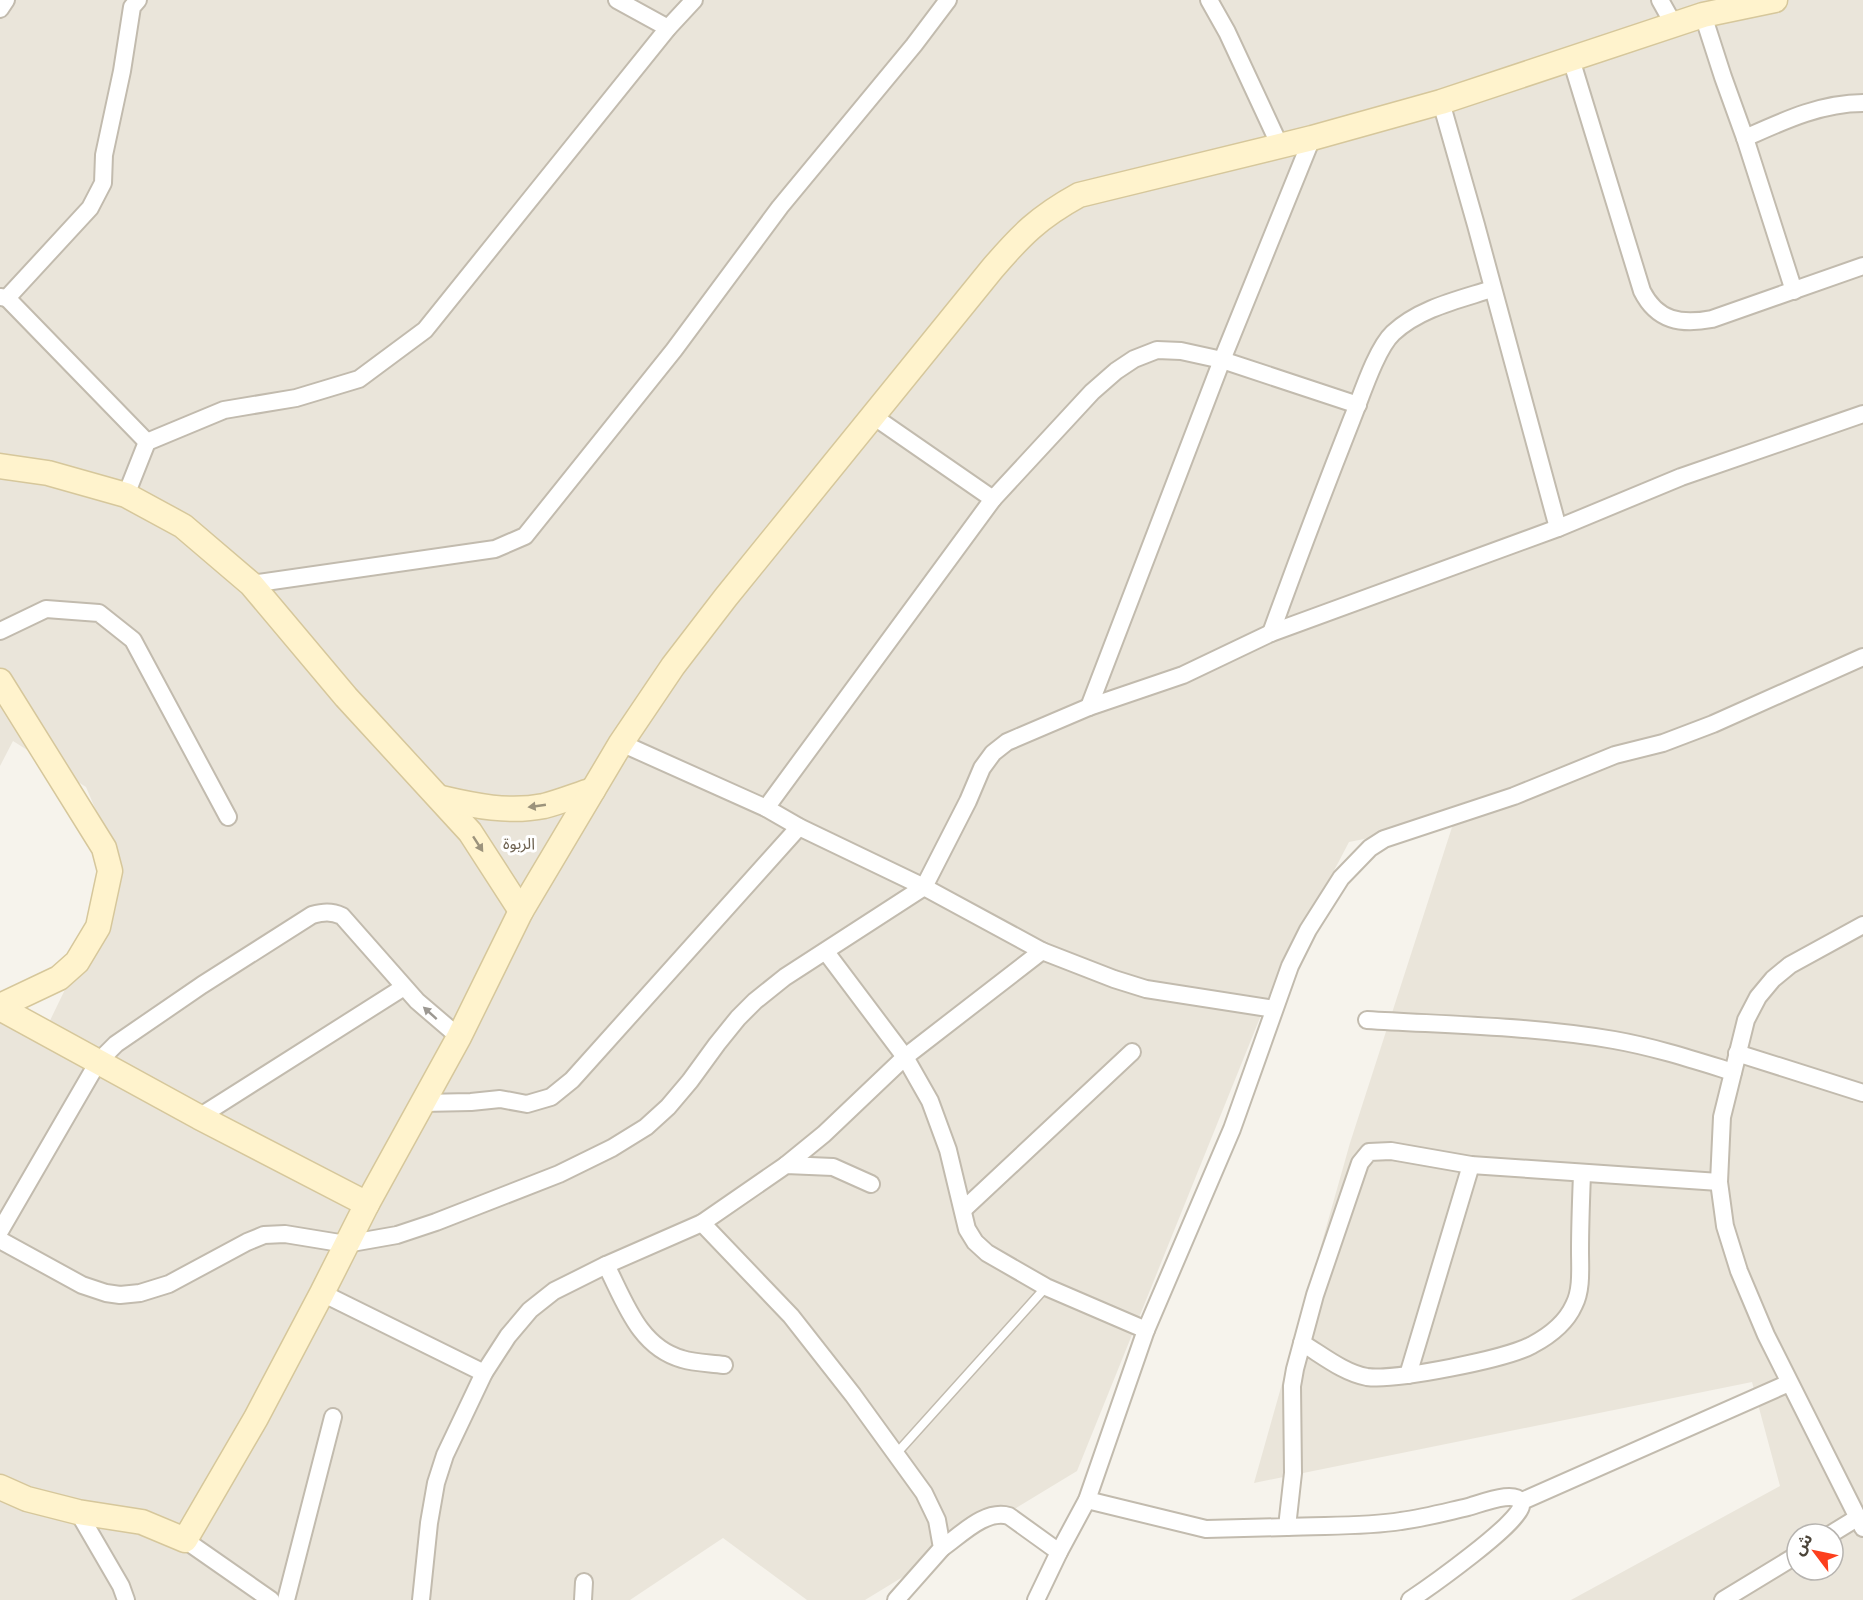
<svg xmlns="http://www.w3.org/2000/svg" width="1863" height="1600" viewBox="0 0 1863 1600" font-family="'Fira Sans','Noto Sans Arabic',sans-serif">
<rect width="100%" height="100%" fill="#f6f3ec"/>
<path fill="#eae5da" fill-rule="evenodd" d="M0 0H1863V1600H1571L1780 1486 1752 1382 1254 1483 1350 1143 1454 821 1349 842 1270 993 1077 1471 865 1600H807L723 1538 630 1600H0V1017L42 1037 122 872 86 787 13 741 0 766ZM1797 1534H1833V1570H1797Z"/>
<g fill="none" stroke-linecap="round" stroke-linejoin="round">
<defs>
<polyline id="lane" points="896,1454 1046,1287"/>
<g id="street">
<polyline points="617,0 668,28"/>
<polyline points="1209,0 1227,32 1280,146"/>
<polyline points="1660,0 1674,25"/>
<polyline points="0,9 6,0"/>
<polyline points="1703,15 1723,77 1745,138 1794,291"/>
<path d="M1571 59 1642 291C1657 321 1681 325 1712 319L1863 266"/>
<polyline points="1441,102 1476,225 1558,528"/>
<path d="M1745 138C1783 121 1821 103 1863 103"/>
<polyline points="0,297 7,298 90,208 103,183 104,155 122,71 132,7 138,0"/>
<polyline points="7,298 147,442"/>
<polyline points="873,416 993,499 1092,392 1116,371 1134,359 1157,350 1181,351 1222,360 1358,405"/>
<polyline points="126,495 147,442 224,410 296,398 359,379 425,330 668,28 694,0"/>
<polyline points="251,584 495,549 525,536 674,350 780,207 914,45 948,0"/>
<polyline points="0,631 46,609 99,613 133,640 228,817"/>
<path d="M1271 633C1297 561 1324 490 1352 419 1361 397 1376 349 1393 333 1420 308 1458 300 1492 289"/>
<polyline points="1089,707 1222,360 1312,138"/>
<polyline points="621,743 766,808 799,827 924,887 1042,951 1114,979 1146,989 1274,1009"/>
<polyline points="766,808 993,499"/>
<polyline points="1863,925 1790,965 1773,979 1758,997 1746,1020 1722,1117 1719,1182 1725,1226 1739,1271 1766,1335 1863,1528"/>
<polyline points="826,952 905,1057 930,1101 948,1150 967,1229 975,1242 987,1253 1046,1287 1146,1330"/>
<path d="M1367 1020C1449 1025 1533 1026 1614 1040 1654 1047 1694 1060 1733 1072"/>
<polyline points="1737,1053 1863,1093"/>
<polyline points="422,1103 471,1102 500,1099 527,1104 551,1097 572,1080 799,827"/>
<polyline points="199,1117 404,987"/>
<polyline points="786,1165 824,1134 905,1057 1042,951"/>
<polyline points="963,1210 1132,1052"/>
<polyline points="702,1223 791,1316 853,1395 924,1493 937,1520 942,1548 896,1600"/>
<path d="M0 1231 98 1062 116 1044 202 985 312 915C323 912 331 911 342 916L417 1001 459 1037"/>
<polyline points="0,1240 82,1285 106,1293 120,1295 140,1293 169,1284 247,1242 264,1235 285,1234 346,1244 397,1235 436,1222 559,1174 612,1148 646,1127 668,1107 690,1081 717,1044 738,1018 755,1001 785,977 924,887 968,801 982,768 993,753 1007,742 1089,707 1183,675 1271,633 1558,528 1681,477 1863,414"/>
<path d="M606 1265C625 1302 639 1347 682 1359 695 1363 710 1363 724 1365"/>
<polyline points="322,1293 484,1373"/>
<path d="M1302 1343C1322 1355 1344 1373 1367 1377 1395 1381 1507 1359 1532 1345 1549 1336 1566 1323 1574 1305 1582 1290 1580 1268 1580 1251 1580 1225 1581 1200 1582 1174"/>
<polyline points="1408,1375 1471,1165"/>
<polyline points="1087,1500 1206,1529 1287,1527 1293,1473 1292,1386 1295,1369 1315,1295 1360,1163 1369,1152 1391,1151 1471,1165 1719,1182"/>
<polyline points="1520,1502 1789,1383"/>
<polyline points="78,1512 121,1586 126,1600"/>
<path d="M1287 1527C1324 1525 1364 1527 1401 1521 1424 1518 1446 1512 1468 1507 1477 1505 1522 1486 1521 1506 1520 1523 1428 1588 1410 1600"/>
<polyline points="1831,1534 1857,1518"/>
<polyline points="185,1540 271,1600"/>
<path d="M942 1548C961 1535 985 1509 1009 1516L1059 1552"/>
<polyline points="286,1600 333,1417"/>
<polyline points="421,1600 429,1523 436,1483 445,1455 484,1373 508,1336 530,1310 554,1291 606,1265 702,1223 786,1165 833,1167 871,1184"/>
<polyline points="583,1600 584,1582"/>
<polyline points="1036,1600 1059,1552 1087,1500 1146,1330 1232,1129 1290,966 1308,930 1341,878 1370,848 1384,839 1514,796 1615,755 1663,743 1713,724 1863,657"/>
<polyline points="1723,1600 1797,1555"/>
</g>
<g id="secondary">
<polyline points="0,466 48,473 126,495 183,526 251,584 346,697 470,832 521,911"/>
<polyline points="0,681 104,848 110,871 98,927 77,962 59,978 0,1006"/>
<path d="M441 798C475 806 509 813 544 806 560 802 577 795 593 790"/>
<polyline points="0,1008 199,1117 367,1204"/>
<path d="M0 1487 27 1499 78 1512 142 1522 185 1540 256 1418 322 1293 367 1204 459 1037 521 911 621 743 673 666 726 597 992 269C1021 235 1039 217 1079 195L1312 138 1441 102 1703 15 1775 0"/>
</g>
</defs>
<use href="#lane" stroke="#c2bbae" stroke-width="11"/>
<use href="#street" stroke="#c2bbae" stroke-width="20"/>
<use href="#secondary" stroke="#d6c79b" stroke-width="27"/>
<use href="#lane" stroke="#fff" stroke-width="8"/>
<use href="#street" stroke="#fff" stroke-width="16"/>
<use href="#secondary" stroke="#fff3cd" stroke-width="24"/>
</g>
<defs><path id="oneway-solid" d="M-6-.8H1V-3.2L6.5 0L1 3.2V.8H-6Z" transform="scale(1.5)"/></defs>
<g fill="#9c937c">
<use href="#oneway-solid" transform="translate(537 806) rotate(172)"/>
<use href="#oneway-solid" transform="translate(478 844) rotate(57)"/>
</g>
<use fill="#9c9892" href="#oneway-solid" transform="translate(430 1013) rotate(-138)"/>
<g text-anchor="middle" dominant-baseline="central" stroke-width="6" stroke-linejoin="round" paint-order="stroke">
<g font-size="16" fill="#6e6250" stroke="#fff">
<text x="519" y="843">الربوة</text>
</g>
</g>
<g transform="translate(1815 1552) rotate(302)"><circle r="28" fill="#ffffff" stroke="#b7b4b0" stroke-width="1.5"/>
<path d="M0-4.5L10 22L0 15L-10 22Z" fill="#fc3f1d"/>
<text y="-9" font-size="16" font-weight="bold" text-anchor="middle" fill="#4b4439">ش</text>
</g>
</svg>
